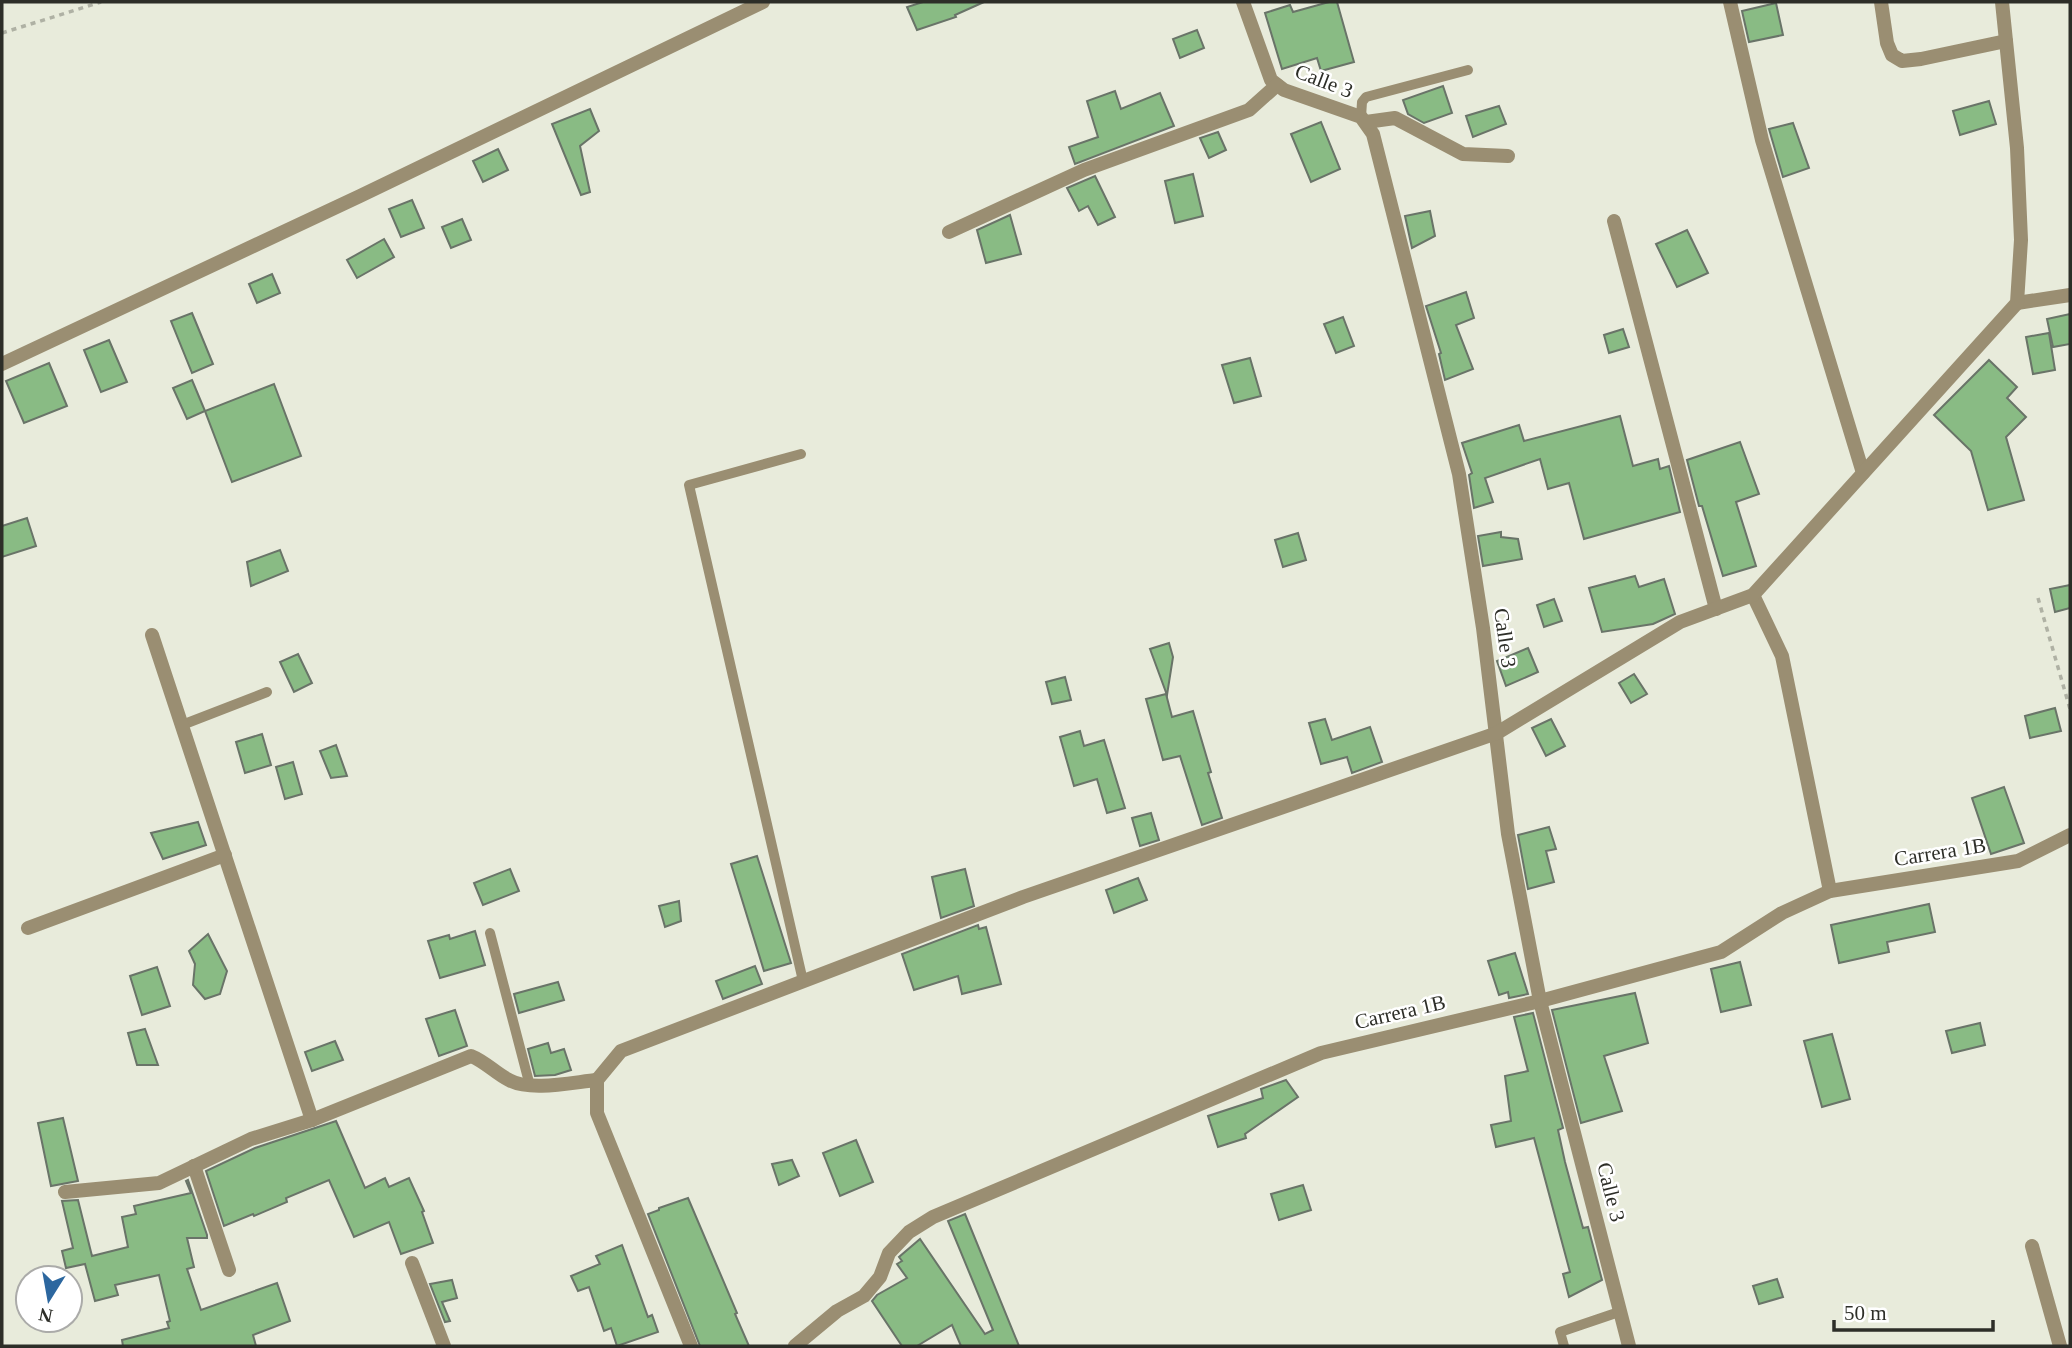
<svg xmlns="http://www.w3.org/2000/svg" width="2072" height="1348" viewBox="0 0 2072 1348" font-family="Georgia,serif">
<rect width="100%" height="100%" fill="#e8ebdb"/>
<g fill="#89bb84" stroke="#697468" stroke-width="2">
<polygon points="923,2 984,2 955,15 956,17 917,30 907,7"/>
<polygon points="1329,2 1337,2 1354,62 1321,71 1317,58 1282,69 1265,13 1290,5 1293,12"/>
<polygon points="1776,3 1783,35 1749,42 1742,11"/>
<polygon points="1197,30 1204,48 1180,58 1173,39"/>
<polygon points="1443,86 1452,113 1424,123 1408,114 1403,100"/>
<polygon points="1115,91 1121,109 1160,93 1174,126 1075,164 1069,147 1098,137 1087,101"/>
<polygon points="1989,101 1996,124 1960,135 1953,111"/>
<polygon points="1499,106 1506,124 1473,137 1466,116"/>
<polygon points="590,109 599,131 580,146 590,192 581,195 552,124"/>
<polygon points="1321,122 1340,169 1311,182 1291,134"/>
<polygon points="1793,123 1809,168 1783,177 1769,129"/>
<polygon points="1218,132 1226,150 1209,158 1200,138"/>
<polygon points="498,149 508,170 483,182 473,161"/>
<polygon points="1193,174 1203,216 1175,223 1165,181"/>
<polygon points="1095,176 1115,217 1098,225 1088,206 1079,211 1067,188"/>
<polygon points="412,200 424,228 401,237 389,209"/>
<polygon points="1430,211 1435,236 1412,248 1405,216"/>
<polygon points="1010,215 1021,254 986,263 977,230"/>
<polygon points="462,219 471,240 451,248 442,227"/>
<polygon points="1687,230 1708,273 1677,287 1656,244"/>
<polygon points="384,239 394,257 357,278 347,260"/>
<polygon points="272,274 280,293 257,303 249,284"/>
<polygon points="1466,292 1474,318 1456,325 1473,369 1445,380 1439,354 1441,353 1426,306"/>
<polygon points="192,313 213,364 192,373 171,321"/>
<polygon points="2070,314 2070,344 2053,347 2047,319"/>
<polygon points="1343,317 1354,346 1336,353 1324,324"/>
<polygon points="1623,329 1629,347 1609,353 1604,335"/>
<polygon points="2049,333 2055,370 2033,374 2026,337"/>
<polygon points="109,340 127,382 101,392 84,350"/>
<polygon points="1250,358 1261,396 1234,403 1222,365"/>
<polygon points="1989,360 2017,387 2007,398 2026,417 2006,437 2024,500 1988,510 1971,451 1934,415"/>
<polygon points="49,363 67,406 24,423 6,381"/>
<polygon points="192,380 205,411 187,419 173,388"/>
<polygon points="274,384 301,456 232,482 205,411"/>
<polygon points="1620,416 1633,466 1658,459 1660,469 1669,466 1680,512 1584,539 1569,483 1548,489 1540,459 1485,478 1493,502 1474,508 1469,475 1472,473 1462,443 1519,425 1524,441"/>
<polygon points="1740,442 1759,494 1736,502 1756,566 1723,576 1702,506 1699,506 1687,460"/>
<polygon points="27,518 36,546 2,557 2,526"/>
<polygon points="1501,532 1501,537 1518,539 1522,559 1483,566 1478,536"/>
<polygon points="1298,533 1306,560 1283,567 1275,540"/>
<polygon points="280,550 288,571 251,586 247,562"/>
<polygon points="1635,576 1639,587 1664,579 1675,614 1653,624 1602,632 1589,588"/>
<polygon points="2070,585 2070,608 2055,612 2050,589"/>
<polygon points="1554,599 1562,621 1544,627 1537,605"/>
<polygon points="1169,643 1173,657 1167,695 1150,649"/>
<polygon points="1528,648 1538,672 1506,686 1497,661"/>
<polygon points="298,654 312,683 294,692 280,662"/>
<polygon points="1634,674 1647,694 1631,703 1619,683"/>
<polygon points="1065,677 1071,700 1052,704 1046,682"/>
<polygon points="1166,694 1172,717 1193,711 1211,772 1208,773 1222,818 1202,825 1180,756 1163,760 1146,699"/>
<polygon points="2055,708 2061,731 2030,738 2025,716"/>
<polygon points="1325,719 1332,740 1370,727 1382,762 1352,773 1347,757 1321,764 1309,723"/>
<polygon points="1551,719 1565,746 1546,756 1532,728"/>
<polygon points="1080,731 1084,746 1104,740 1125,808 1107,813 1097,779 1074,786 1060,737"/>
<polygon points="262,734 271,765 245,773 236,742"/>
<polygon points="336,745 347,776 331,778 320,751"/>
<polygon points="293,762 302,794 285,799 276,767"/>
<polygon points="2004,787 2024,843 1991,854 1972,798"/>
<polygon points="1151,813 1159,840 1140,846 1132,818"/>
<polygon points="198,822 206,845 163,859 151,833"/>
<polygon points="1549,827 1556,849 1546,851 1554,882 1528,889 1518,835"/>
<polygon points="757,856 791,963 764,971 731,864"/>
<polygon points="510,869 519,891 483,905 474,883"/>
<polygon points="965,869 974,906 941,918 932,877"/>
<polygon points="1138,878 1147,900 1114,913 1106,890"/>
<polygon points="679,901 681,921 665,927 659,906"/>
<polygon points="1929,904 1935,932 1887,942 1889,952 1839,963 1831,925"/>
<polygon points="978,925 979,929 986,927 1001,984 962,994 958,976 914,990 902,954"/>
<polygon points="475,931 485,965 440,978 428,941 449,935 450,939"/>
<polygon points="208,934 227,971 220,994 205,999 193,985 195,964 189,951"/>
<polygon points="1515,953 1528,994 1509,998 1508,992 1499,995 1488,961"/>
<polygon points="1740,962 1751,1005 1721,1012 1711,969"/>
<polygon points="755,966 762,984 723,999 716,981"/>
<polygon points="157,967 170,1006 142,1015 130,976"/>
<polygon points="558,982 564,1000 519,1013 514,994"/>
<polygon points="1635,993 1648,1043 1604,1056 1622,1111 1581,1123 1552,1010"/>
<polygon points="455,1010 467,1046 439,1056 426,1019"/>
<polygon points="1533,1013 1563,1128 1558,1130 1565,1162 1583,1228 1588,1227 1602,1280 1569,1297 1563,1274 1570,1272 1534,1138 1496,1147 1491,1125 1511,1121 1505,1076 1528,1071 1514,1017"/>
<polygon points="1980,1023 1985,1045 1952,1053 1946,1031"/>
<polygon points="145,1029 158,1065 137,1065 128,1033"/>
<polygon points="1832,1034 1850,1099 1822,1107 1804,1041"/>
<polygon points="335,1041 343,1060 312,1071 305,1052"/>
<polygon points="548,1043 551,1053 564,1049 571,1070 555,1075 535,1076 528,1049"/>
<polygon points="1286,1080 1298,1097 1245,1134 1246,1138 1218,1147 1208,1116 1263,1098 1261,1089"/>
<polygon points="63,1118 78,1181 51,1186 38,1123"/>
<polygon points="336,1121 365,1188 385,1178 389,1187 409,1178 424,1211 422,1212 433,1243 401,1254 389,1222 354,1237 329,1180 286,1198 287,1202 254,1216 253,1214 224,1226 206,1171 255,1148"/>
<polygon points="856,1140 873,1182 840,1196 823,1153"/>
<polygon points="792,1160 799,1176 779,1185 772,1164"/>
<polygon points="188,1180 207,1235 207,1238 187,1238 194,1267 187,1269 201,1310 277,1283 290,1321 253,1335 256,1346 123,1346 122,1340 169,1328 167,1322 170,1321 159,1275 115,1285 118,1295 95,1301 85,1264 66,1268 62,1251 73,1248 62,1201 78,1200 92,1256 128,1247 122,1217 136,1214 134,1206 191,1193 186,1181"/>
<polygon points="1303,1185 1311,1210 1279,1220 1271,1194"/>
<polygon points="688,1198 737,1313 735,1314 749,1346 700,1346 648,1214 659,1210 659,1208"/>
<polygon points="965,1214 1019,1346 961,1346 952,1325 917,1346 902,1346 872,1301 877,1295 907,1278 897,1264 902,1261 899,1257 920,1239 985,1334 993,1330 948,1221"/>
<polygon points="622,1245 648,1317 652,1315 658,1332 617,1346 611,1328 604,1331 589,1287 578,1291 571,1276 600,1264 596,1256"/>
<polygon points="1777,1279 1783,1297 1759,1304 1753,1286"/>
<polygon points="452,1280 457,1298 442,1302 450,1321 445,1322 430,1284"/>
</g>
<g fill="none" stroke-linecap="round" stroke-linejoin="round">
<g stroke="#afb1a4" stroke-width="3.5" stroke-dasharray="5 5" stroke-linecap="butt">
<polyline points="2,33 101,2"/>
<polyline points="2038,598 2070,709"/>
</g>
<g stroke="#9a8e72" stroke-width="10">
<polyline points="1361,117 1362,102 1366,97 1468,70"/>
<polyline points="801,454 689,485 803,981"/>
<polyline points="182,725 267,692"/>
<polyline points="490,933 530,1086"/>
<polyline points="1564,1346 1560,1332 1619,1312"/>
</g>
<g stroke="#9a8e72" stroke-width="14">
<polyline points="1243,2 1271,80 1284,90 1361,117 1373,134 1459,474 1483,628 1508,834 1540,1001 1629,1346"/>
<polyline points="1730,2 1762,140 1863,473"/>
<polyline points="1881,2 1887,43 1892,55 1902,61 1921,59 2006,41"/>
<polyline points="1366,122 1395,118 1463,154 1508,156"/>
<polyline points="1614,221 1716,609"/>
<polyline points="949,232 1084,170 1249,110 1277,85"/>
<polyline points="2017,303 2070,295"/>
<polyline points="2,364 360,196 763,2"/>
<polyline points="1753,595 1782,656 1830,891"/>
<polyline points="152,635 312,1120"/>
<polyline points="28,928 225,855"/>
<polyline points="194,1166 229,1270"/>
<path d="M65 1192 159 1183 251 1139 312 1120 471 1056C486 1062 495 1073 509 1080 530 1092 574 1082 597 1080"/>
<polyline points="2032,1246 2060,1346"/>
<polyline points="412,1263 444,1346"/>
<polyline points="691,1346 597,1113 597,1080 621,1051 1023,897 1497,733 1680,622 1753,595 2017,303 2021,240 2017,148 2002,2"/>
<polyline points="795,1346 837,1311 864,1296 880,1277 889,1253 909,1232 933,1217 1321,1053 1540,1001 1721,952 1782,913 1830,891 2018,861 2070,835"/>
</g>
</g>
<g text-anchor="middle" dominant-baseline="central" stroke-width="5" stroke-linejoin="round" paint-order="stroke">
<g font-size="21" fill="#2d2e28" stroke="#fff">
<text transform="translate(1324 81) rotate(21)">Calle 3</text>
<text transform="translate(1505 638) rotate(82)">Calle 3</text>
<text transform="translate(1940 852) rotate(-9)">Carrera 1B</text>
<text transform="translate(1400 1012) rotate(-13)">Carrera 1B</text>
<text transform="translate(1611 1192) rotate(76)">Calle 3</text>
</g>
</g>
<rect width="2072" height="1348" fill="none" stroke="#2d2e28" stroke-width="7"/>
<g transform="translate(49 1299) rotate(191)"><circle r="33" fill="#ffffff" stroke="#ababa9" stroke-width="2"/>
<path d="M0-5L12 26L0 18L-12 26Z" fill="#2c679f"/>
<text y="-10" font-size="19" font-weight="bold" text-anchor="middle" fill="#2d2e28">N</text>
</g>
<path d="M1834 1320v10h159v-10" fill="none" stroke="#2d2e28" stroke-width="3.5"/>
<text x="1844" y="1320" font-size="21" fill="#2d2e28" stroke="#ffffff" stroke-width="5" paint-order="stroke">50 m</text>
</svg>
